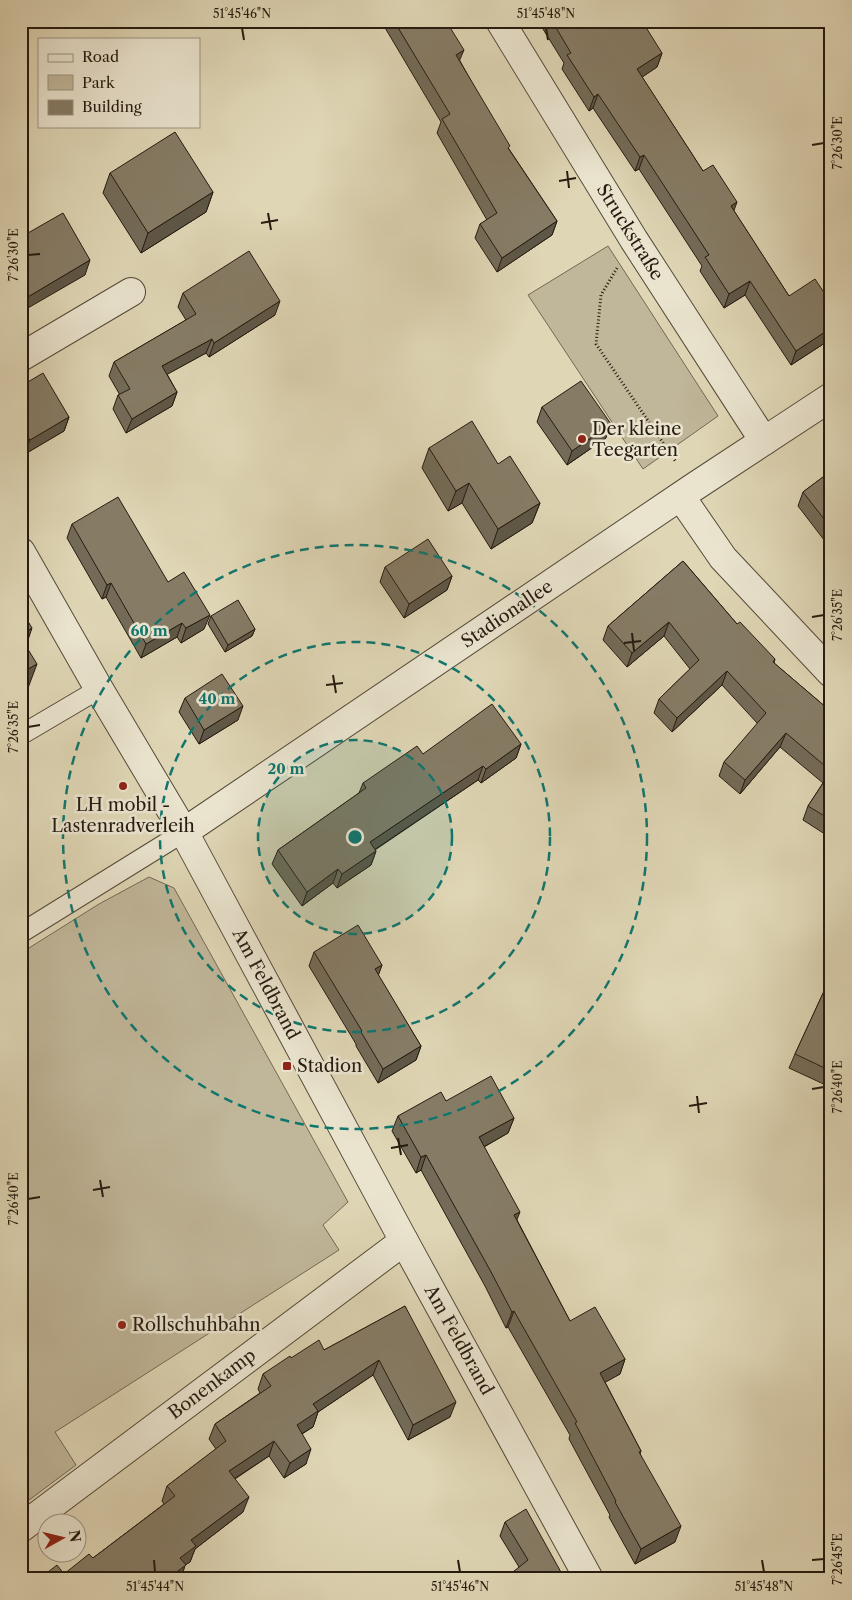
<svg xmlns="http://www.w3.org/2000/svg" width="852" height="1600" viewBox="0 0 852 1600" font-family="'Libre Caslon Text',serif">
<rect width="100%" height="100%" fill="#dfd6b5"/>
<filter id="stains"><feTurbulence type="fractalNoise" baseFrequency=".004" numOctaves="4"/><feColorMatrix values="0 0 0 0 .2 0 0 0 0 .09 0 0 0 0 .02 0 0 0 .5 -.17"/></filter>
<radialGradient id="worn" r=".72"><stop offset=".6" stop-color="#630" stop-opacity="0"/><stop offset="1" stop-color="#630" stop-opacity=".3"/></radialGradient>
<g fill="#c0b699" stroke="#736854">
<polygon points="608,246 718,416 643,469 528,295"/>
<polygon points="149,877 174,888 348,1202 323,1225 339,1250 55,1432 76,1465 21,1506 21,953 99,904"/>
</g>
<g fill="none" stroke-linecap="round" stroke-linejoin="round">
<defs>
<g id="service">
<polyline points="21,735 99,689"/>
<polyline points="21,933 184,832"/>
</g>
<g id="minor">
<polyline points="500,21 634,240 764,441"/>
<polyline points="21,357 131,292"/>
<polyline points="681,497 723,558 831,673"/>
<polyline points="21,552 99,689 184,832 404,1241 589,1579"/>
<polyline points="184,832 694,487 831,397"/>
<polyline points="21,1528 404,1241"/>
</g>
</defs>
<use href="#service" stroke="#544a39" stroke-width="21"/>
<use href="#minor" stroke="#544a39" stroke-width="30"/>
<polyline stroke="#261b10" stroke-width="3" stroke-dasharray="1 2.5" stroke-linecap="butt" points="617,268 601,295 596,344 676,462"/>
<use href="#service" stroke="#eae4cf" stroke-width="19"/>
<use href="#minor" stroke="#eae4cf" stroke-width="28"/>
</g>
<g fill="#736b58" stroke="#261b10">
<polygon points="381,21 446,21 460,61 509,149 557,221 552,235 497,272 475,238 480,224 487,220 437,133 441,122"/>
<polygon points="538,21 616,21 617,23 662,53 657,67 642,77 703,171 734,211 789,296 831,303 831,339 791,365 745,295 724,308 700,271 702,266 639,169 635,171 593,108 589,111 562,69 564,63"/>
<polygon points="110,173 213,192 206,212 141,253 103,193"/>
<polygon points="183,293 275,315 209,357 206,353 167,374 177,392 172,406 126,433 113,409 118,395 120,395 109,376 114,362 186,320 178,307"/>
<polygon points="21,386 69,417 64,431 25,454 21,448"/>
<polygon points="542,407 606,438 567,465 537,422"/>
<polygon points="429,448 498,464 540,503 532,523 491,549 462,503 448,511 422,468"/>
<polygon points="831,471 831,549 798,506 803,492"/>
<polygon points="72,524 168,582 204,629 181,643 177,637 141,658 106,597 102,599 67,538"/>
<polygon points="683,561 737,624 775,659 774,663 828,709 827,714 831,716 831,838 803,820 808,806 823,783 780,747 740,794 719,776 724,762 758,724 722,685 672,732 654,713 659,699 690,669 664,636 627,667 603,640 608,626"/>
<polygon points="385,567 452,576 447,590 404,618 380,582"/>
<polygon points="211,616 255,629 252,636 225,652 208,624"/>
<polygon points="185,698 238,720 199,744 179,712"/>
<polygon points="521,744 516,758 481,783 478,780 375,850 376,851 371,865 337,888 333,883 302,906 272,864 278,850 359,793 363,783 423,754"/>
<polygon points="314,952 382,965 378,975 421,1046 416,1060 378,1083 356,1046 356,1044 309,966"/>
<polygon points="831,976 831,1085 830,1087 789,1068 795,1054"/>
<polygon points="446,1101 514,1118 508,1133 484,1147 517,1220 570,1321 625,1359 620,1374 605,1382 641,1451 640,1454 675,1542 635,1564 609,1517 610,1515 569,1439 570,1435 508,1327 506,1328 485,1286 421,1170 416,1173 392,1131 398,1116"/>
<polygon points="405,1306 450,1417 408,1440 373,1375 318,1412 313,1427 302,1434 306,1464 284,1478 269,1456 235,1479 243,1512 195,1549 190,1562 185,1565 181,1579 39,1579 64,1574 93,1558 164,1504 162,1501 167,1486 216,1449 209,1439 215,1424 260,1393 258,1389 263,1374 291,1358 324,1350"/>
<polygon points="505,1522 562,1574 519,1567 500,1536"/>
</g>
<g fill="#5e5747" stroke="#261b10">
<polygon points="371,21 376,21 370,25"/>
<polygon points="464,50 458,64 456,55"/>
<polygon points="662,53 657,67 632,84 637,69"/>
<polygon points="598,94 593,108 589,111 594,97"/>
<polygon points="644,155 639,169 635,171 640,157"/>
<polygon points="213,192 206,212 141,253 148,233"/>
<polygon points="737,202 732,216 731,206"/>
<polygon points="557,221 552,235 497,272 502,258"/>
<polygon points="90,260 85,275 21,312 21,301"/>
<polygon points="750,281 745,295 724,308 729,294"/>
<polygon points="280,301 275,315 209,357 214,343"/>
<polygon points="831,328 831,339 791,365 796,351"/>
<polygon points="212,339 206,353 157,380 162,366"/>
<polygon points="177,392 172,406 126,433 132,419"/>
<polygon points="69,417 64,431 25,454 30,440"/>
<polygon points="611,424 606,438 567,465 572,451"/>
<polygon points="469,483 462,503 448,511 456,491"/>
<polygon points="540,503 532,523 491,549 498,529"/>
<polygon points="452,576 447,590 404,618 409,604"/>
<polygon points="111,583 106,597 102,599 107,585"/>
<polygon points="210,615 204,629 181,643 186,628"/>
<polygon points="669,622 664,636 627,667 632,653"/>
<polygon points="182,623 177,637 141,658 146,644"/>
<polygon points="32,628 24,652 21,654 21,635"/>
<polygon points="255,629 252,636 225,652 228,645"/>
<polygon points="37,664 28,688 21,692 21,673"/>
<polygon points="727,671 722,685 672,732 677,718"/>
<polygon points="243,706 238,720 199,744 204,730"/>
<polygon points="786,733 780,747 740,794 745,780"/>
<polygon points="521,744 516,758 481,783 486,769"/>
<polygon points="483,766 478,780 365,856 370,842"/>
<polygon points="376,851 371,865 337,888 342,874"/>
<polygon points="338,869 333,883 302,906 307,892"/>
<polygon points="382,965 377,979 375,969"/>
<polygon points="421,1046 416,1060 378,1083 383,1069"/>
<polygon points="514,1118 508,1133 473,1153 479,1137"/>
<polygon points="426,1155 421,1170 416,1173 421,1157"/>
<polygon points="520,1212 514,1227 514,1215"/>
<polygon points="514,1311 508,1327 506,1328 512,1312"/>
<polygon points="625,1359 620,1374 595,1388 600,1373"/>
<polygon points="379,1360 373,1375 318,1412 313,1427 291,1440 297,1425 313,1404"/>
<polygon points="456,1402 450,1417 408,1440 413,1425"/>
<polygon points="274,1441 269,1456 223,1486 229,1471"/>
<polygon points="311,1449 306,1464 284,1478 290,1463"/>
<polygon points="249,1497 243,1512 195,1549 190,1562 185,1565 181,1579 167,1579 191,1540"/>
<polygon points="681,1526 675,1542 635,1564 641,1549"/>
<polygon points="562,1574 560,1579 554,1579"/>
</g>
<g fill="#867c66" stroke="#261b10">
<polygon points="394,21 446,21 464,50 456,55 510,146 508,148 557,221 502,258 480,224 497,213 442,119 450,114"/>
<polygon points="552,21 616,21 617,23 620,21 642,21 662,53 637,69 703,171 713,165 737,202 731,206 789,296 815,279 831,303 831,328 796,351 750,281 729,294 705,257 709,255 644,155 640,157 598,94 594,97 567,55 571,53"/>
<polygon points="175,132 213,192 148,233 110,173"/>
<polygon points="63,213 90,260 21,301 21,237"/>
<polygon points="249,251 280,301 214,343 212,339 162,366 177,392 132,419 118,395 130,389 114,362 196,314 183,293"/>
<polygon points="43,373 69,417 30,440 21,425 21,386"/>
<polygon points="581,381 611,424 572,451 542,407"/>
<polygon points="472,421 498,464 510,456 540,503 498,529 469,483 456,491 429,448"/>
<polygon points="831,471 831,528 803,492"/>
<polygon points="118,497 168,582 184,572 210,615 186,628 182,623 146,644 111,583 107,585 72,524"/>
<polygon points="428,539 452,576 409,604 385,567"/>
<polygon points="683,561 737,624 740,622 775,659 773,662 828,709 825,713 831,716 831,820 808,806 831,771 786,733 745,780 724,762 766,713 727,671 677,718 659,699 699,660 669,622 632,653 608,626"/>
<polygon points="238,600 255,629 228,645 211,616"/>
<polygon points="21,610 32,628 21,635"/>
<polygon points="21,638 37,664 21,673"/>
<polygon points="222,674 243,706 204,730 185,698"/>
<polygon points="492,704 521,744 486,769 483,766 370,842 376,851 342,874 338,869 307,892 278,850 366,788 363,783 417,746 423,754"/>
<polygon points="358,925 382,965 375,969 421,1046 383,1069 361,1032 362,1031 314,952"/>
<polygon points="831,976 831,1071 795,1054"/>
<polygon points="491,1076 514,1118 479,1137 520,1212 514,1215 570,1321 595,1307 625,1359 600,1373 641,1451 639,1452 681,1526 641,1549 615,1502 616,1501 575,1423 577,1422 514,1311 512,1312 490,1270 426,1155 421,1157 398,1116 441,1092 446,1101"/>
<polygon points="405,1306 456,1402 413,1425 379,1360 313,1404 318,1411 297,1425 311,1449 290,1463 274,1441 229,1471 249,1497 191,1540 196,1546 180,1558 186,1565 167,1579 147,1579 144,1574 139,1579 39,1579 57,1565 64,1574 89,1554 93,1558 175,1496 167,1486 226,1441 215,1424 271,1386 263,1374 290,1356 291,1358 319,1340 324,1350"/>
<polygon points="526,1509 562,1574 554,1579 504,1579 528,1560 505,1522"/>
</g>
<path fill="none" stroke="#261b10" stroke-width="2" d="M242 28 244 40M546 28 548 40M812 145 824 143M567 171 569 188M559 181 576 178M268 213 271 230M261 223 278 220M28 255 40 254M812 617 824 615M632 633 634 651M624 643 641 641M333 675 336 693M326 685 343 683M28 727 40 725M812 1089 824 1087M697 1096 699 1113M689 1106 707 1103M398 1138 401 1155M391 1148 408 1145M100 1180 103 1197M93 1190 110 1187M28 1199 40 1197M154 1560 155 1572M458 1560 460 1572M762 1560 764 1572M812 1560 824 1559"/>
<circle cx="355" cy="837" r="97" fill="#0f766e" fill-opacity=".12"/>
<g fill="none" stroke="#0f766e" stroke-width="2.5" stroke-dasharray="9 6">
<circle cx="355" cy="837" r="97"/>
<circle cx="355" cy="837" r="195"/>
<circle cx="355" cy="837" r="292"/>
</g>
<g fill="#8f2418" stroke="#eae4cf" stroke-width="2">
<circle cx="582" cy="439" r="5"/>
<circle cx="123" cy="786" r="5"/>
<rect x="282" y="1061" width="10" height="10" rx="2.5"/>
<circle cx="122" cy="1325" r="5"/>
</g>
<g text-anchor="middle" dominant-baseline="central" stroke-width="5" stroke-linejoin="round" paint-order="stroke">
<g font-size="18" fill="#261b10" stroke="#eae4cf">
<text transform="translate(630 232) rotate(58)">Struckstraße</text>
<text transform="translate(507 614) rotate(-34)">Stadionallee</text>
<text transform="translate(266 984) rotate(62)">Am Feldbrand</text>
<text transform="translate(459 1340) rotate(61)">Am Feldbrand</text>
<text transform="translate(212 1384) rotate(-37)">Bonenkamp</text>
</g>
<g font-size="18" fill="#261b10" stroke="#eae4cf" text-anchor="start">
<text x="592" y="429">Der kleine<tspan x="592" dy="21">Teegarten</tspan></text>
<text x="123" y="805" text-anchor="middle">LH mobil -<tspan x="123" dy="21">Lastenradverleih</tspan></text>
<text x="297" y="1066">Stadion</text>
<text x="132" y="1325">Rollschuhbahn</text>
</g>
</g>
<circle cx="355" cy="837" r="8" fill="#0f766e" stroke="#eae4cf" stroke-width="2.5"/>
<g font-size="15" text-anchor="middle" font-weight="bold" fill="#0f766e" stroke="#eae4cf" stroke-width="5" stroke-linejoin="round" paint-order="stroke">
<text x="149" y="636">60 m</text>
<text x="217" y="704">40 m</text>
<text x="286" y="774">20 m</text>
</g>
<rect width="852" height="1600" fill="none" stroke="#dfd6b5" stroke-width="55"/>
<rect x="38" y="38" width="162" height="90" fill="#eae4cf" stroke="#9c9483"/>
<rect x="48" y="54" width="25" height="8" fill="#eae4cf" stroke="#9c9483"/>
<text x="82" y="62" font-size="15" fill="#261b10">Road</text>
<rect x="48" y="75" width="25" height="15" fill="#c0b699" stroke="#9c9483"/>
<text x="82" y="88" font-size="15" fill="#261b10">Park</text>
<rect x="48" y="100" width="25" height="15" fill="#867c66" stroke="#9c9483"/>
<text x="82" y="112" font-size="15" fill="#261b10">Building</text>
<g transform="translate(62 1538) rotate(82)"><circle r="24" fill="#eae4cf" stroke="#9c9483"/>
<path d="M0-4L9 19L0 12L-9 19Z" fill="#8f2418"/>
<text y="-8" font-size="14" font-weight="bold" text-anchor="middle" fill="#261b10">N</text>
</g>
<rect x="28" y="28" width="796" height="1544" fill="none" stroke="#261b10" stroke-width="2"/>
<g font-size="12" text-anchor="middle" fill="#261b10">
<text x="242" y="18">51°45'46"N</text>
<text x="546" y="18">51°45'48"N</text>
<text transform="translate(838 143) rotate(-90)" y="4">7°26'30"E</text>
<text transform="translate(14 255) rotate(-90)" y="4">7°26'30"E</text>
<text transform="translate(838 615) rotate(-90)" y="4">7°26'35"E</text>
<text transform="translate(14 727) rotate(-90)" y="4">7°26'35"E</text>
<text transform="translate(838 1087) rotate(-90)" y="4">7°26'40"E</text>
<text transform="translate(14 1199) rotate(-90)" y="4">7°26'40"E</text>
<text transform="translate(838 1559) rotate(-90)" y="4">7°26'45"E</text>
<text x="155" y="1591">51°45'44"N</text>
<text x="460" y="1591">51°45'46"N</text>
<text x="764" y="1591">51°45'48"N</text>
</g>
<rect width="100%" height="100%" filter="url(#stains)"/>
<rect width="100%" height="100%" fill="url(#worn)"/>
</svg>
